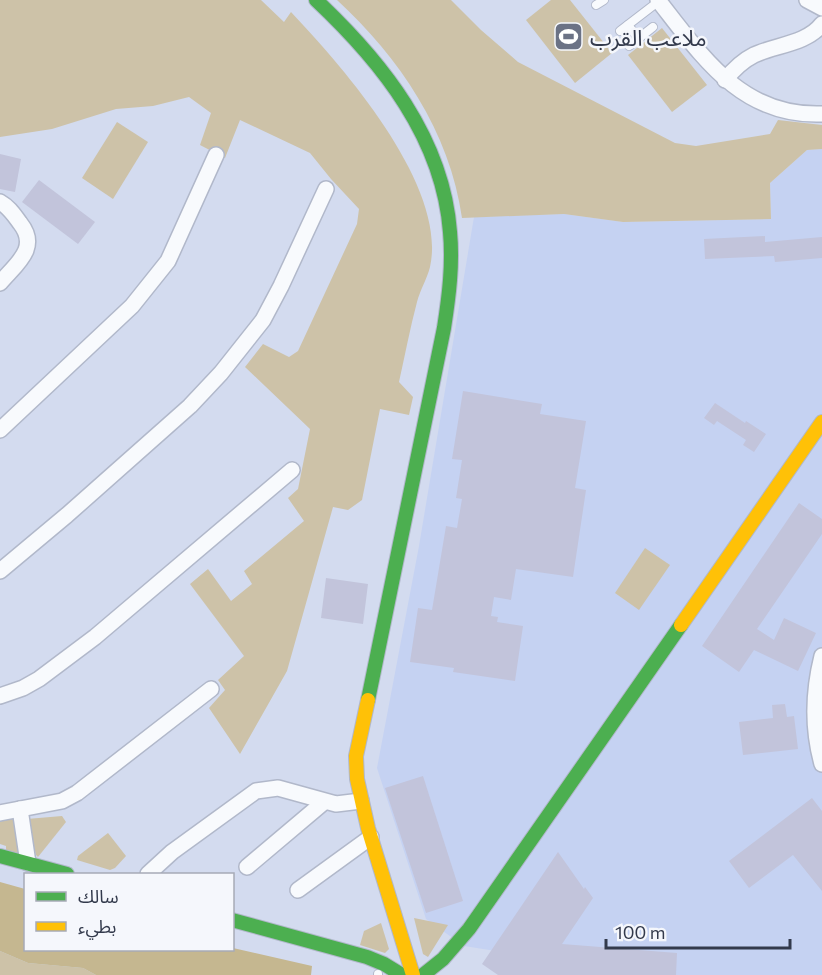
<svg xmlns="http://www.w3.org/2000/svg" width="822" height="975" viewBox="0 0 822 975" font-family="Commissioner,'Noto Sans Arabic',sans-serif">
<rect width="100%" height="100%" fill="#d3dbef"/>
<polygon fill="#c5d2f2" points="822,149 822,975 650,975 464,946 426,919 377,768 419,546 474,217 564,214 623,222 771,219 770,183 807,150"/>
<g fill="#cdc2a8">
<path d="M0 0H261L284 22 291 12C343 67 448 186 430 267 427 279 420 290 417 302 410 328 405 355 399 382L413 397 409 415 380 409 362 500 348 510 333 507 287 671 240 754 209 708 225 690 218 680 244 656 190 584 208 569 231 601 252 584 244 571 304 521 288 498 298 489 310 429 245 367 263 344 289 357 298 351 357 224 359 209 331 179 310 153 240 120 225 158 200 145 211 113 189 97 153 106 116 109 52 129 0 137Z"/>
<path d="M337 0H451L481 30 518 62 675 143 696 146 770 134 778 120 822 125V149L807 150 770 183 771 219 623 222 564 214 462 218C450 132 399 57 337 0Z"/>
<polygon points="551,0 570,0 612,53 575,83 526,20"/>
<polygon points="662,28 707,85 672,112 628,55"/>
<polygon points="117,122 148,142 113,199 82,178"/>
<polygon points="645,548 670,565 639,610 615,593"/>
<polygon points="15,816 20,854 6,850 6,846 0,844 0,820"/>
<polygon points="62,816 66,822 38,857 36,855 27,819"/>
<polygon points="108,833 126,856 115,868 110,870 77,860 78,856"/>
<polygon points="414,918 448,925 428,957 423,954"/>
<polygon points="381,923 389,949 385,953 360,945 364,931"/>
<polygon points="0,951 28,963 83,968 96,975 0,975"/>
</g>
<polygon fill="#c5b790" points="0,882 25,889 26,950 232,950 233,948 312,966 311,975 96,975 83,968 28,963 0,951"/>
<g fill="#c2c4db">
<polygon points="0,154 21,159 15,192 0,189"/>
<polygon points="39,180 95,222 78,244 22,202"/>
<polygon points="765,236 765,242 822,237 822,258 775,262 774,256 705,259 704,239"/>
<polygon points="463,391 542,404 540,414 586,421 575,488 586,490 573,577 516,569 511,600 494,597 491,616 498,617 497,622 523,626 515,681 453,672 454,668 410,662 418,608 432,610 446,526 457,528 462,499 456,498 462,460 452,459"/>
<polygon points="715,403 745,423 746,421 766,434 754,452 743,445 746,440 717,421 714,425 704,418"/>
<polygon points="799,503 822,519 822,534 757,629 774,640 784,618 816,633 798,671 754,650 739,672 702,646"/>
<polygon points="326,578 368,584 363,624 321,618"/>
<polygon points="785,704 787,717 794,716 798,749 743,755 739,722 773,718 772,705"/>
<polygon points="423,776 463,901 426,913 385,788"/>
<polygon points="812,798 822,811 822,891 793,855 749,888 729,861"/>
<polygon points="558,852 584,889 585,887 593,898 562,944 677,953 676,975 498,975 482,964"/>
</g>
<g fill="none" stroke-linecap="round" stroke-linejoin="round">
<defs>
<g id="lane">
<polyline points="596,5 604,0"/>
<polyline points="628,25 639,39"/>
<polyline points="620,31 659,1"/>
<polyline points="629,46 653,27"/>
<polyline points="378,975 378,974"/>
</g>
<g id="street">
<path d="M658 0C702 56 741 117 822 114"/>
<polyline points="807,0 822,8"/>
<path d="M725 80C733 70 742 61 754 55 775 45 807 44 822 24"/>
<path d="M0 202C9 207 14 215 20 223 40 248 16 264 0 283"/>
<polyline points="0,430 132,306 168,261 216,155"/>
<polyline points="0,571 67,515 190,406 221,373 263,320 281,286 326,189"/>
<path d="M822 656C813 692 812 728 822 764"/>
<polyline points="0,696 23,688 39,679 95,637 292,470"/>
<polyline points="20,809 28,863"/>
<polyline points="0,813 62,801 77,793 211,689"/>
<polyline points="247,867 324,802"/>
<polyline points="148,874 172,852 256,791 278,788 336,804 361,801"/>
<polyline points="298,890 371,837"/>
</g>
<g id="fast">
<path d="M316 0C382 62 443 138 450 232 453 264 449 296 444 328L368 700"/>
<polyline points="0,856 67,874"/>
<polyline points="232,920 367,957 384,964 402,975"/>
<polyline points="423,975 443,959 469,929 681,625"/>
</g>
<g id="slow">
<polyline points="681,625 822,422"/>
<polyline points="368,700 356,756 357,779 368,828 413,975"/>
</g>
</defs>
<use href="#lane" stroke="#b1b8ca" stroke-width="10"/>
<use href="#street" stroke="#b1b8ca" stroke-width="18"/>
<use href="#fast" stroke="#b1b8ca" stroke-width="16"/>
<use href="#slow" stroke="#b1b8ca" stroke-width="16"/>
<use href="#lane" stroke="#f8fafd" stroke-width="8"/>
<use href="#street" stroke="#f8fafd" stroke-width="15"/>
<use href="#fast" stroke="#4caf50" stroke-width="14"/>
<use href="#slow" stroke="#ffc107" stroke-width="14"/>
</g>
<defs>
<symbol id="stadium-square" viewBox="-11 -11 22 22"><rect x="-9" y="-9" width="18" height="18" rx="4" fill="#6b7285" stroke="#f5f7fc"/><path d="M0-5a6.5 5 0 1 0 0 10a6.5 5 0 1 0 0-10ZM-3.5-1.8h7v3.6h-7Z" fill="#fff"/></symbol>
</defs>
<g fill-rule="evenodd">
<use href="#stadium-square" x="552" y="20" width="33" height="33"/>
</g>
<g text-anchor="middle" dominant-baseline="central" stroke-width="5" stroke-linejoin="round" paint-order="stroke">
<g font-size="22" fill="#333a4c" stroke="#f5f7fc" text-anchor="start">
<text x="590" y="37">ملاعب القرب</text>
</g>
</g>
<rect x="24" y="873" width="210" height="78" fill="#f5f7fc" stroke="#a7abb6" stroke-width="1.5"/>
<rect x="36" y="892" width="30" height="9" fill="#4caf50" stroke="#a7abb6" stroke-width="1.5"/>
<text x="78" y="903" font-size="18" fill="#333a4c">سالك</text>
<rect x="36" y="922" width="30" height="9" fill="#ffc107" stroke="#a7abb6" stroke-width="1.5"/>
<text x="78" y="933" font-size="18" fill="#333a4c">بطيء</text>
<path d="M606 939v9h184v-9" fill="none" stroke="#333a4c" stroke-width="3"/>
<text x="615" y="939" font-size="18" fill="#333a4c" stroke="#f5f7fc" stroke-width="4.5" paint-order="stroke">100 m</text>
</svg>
